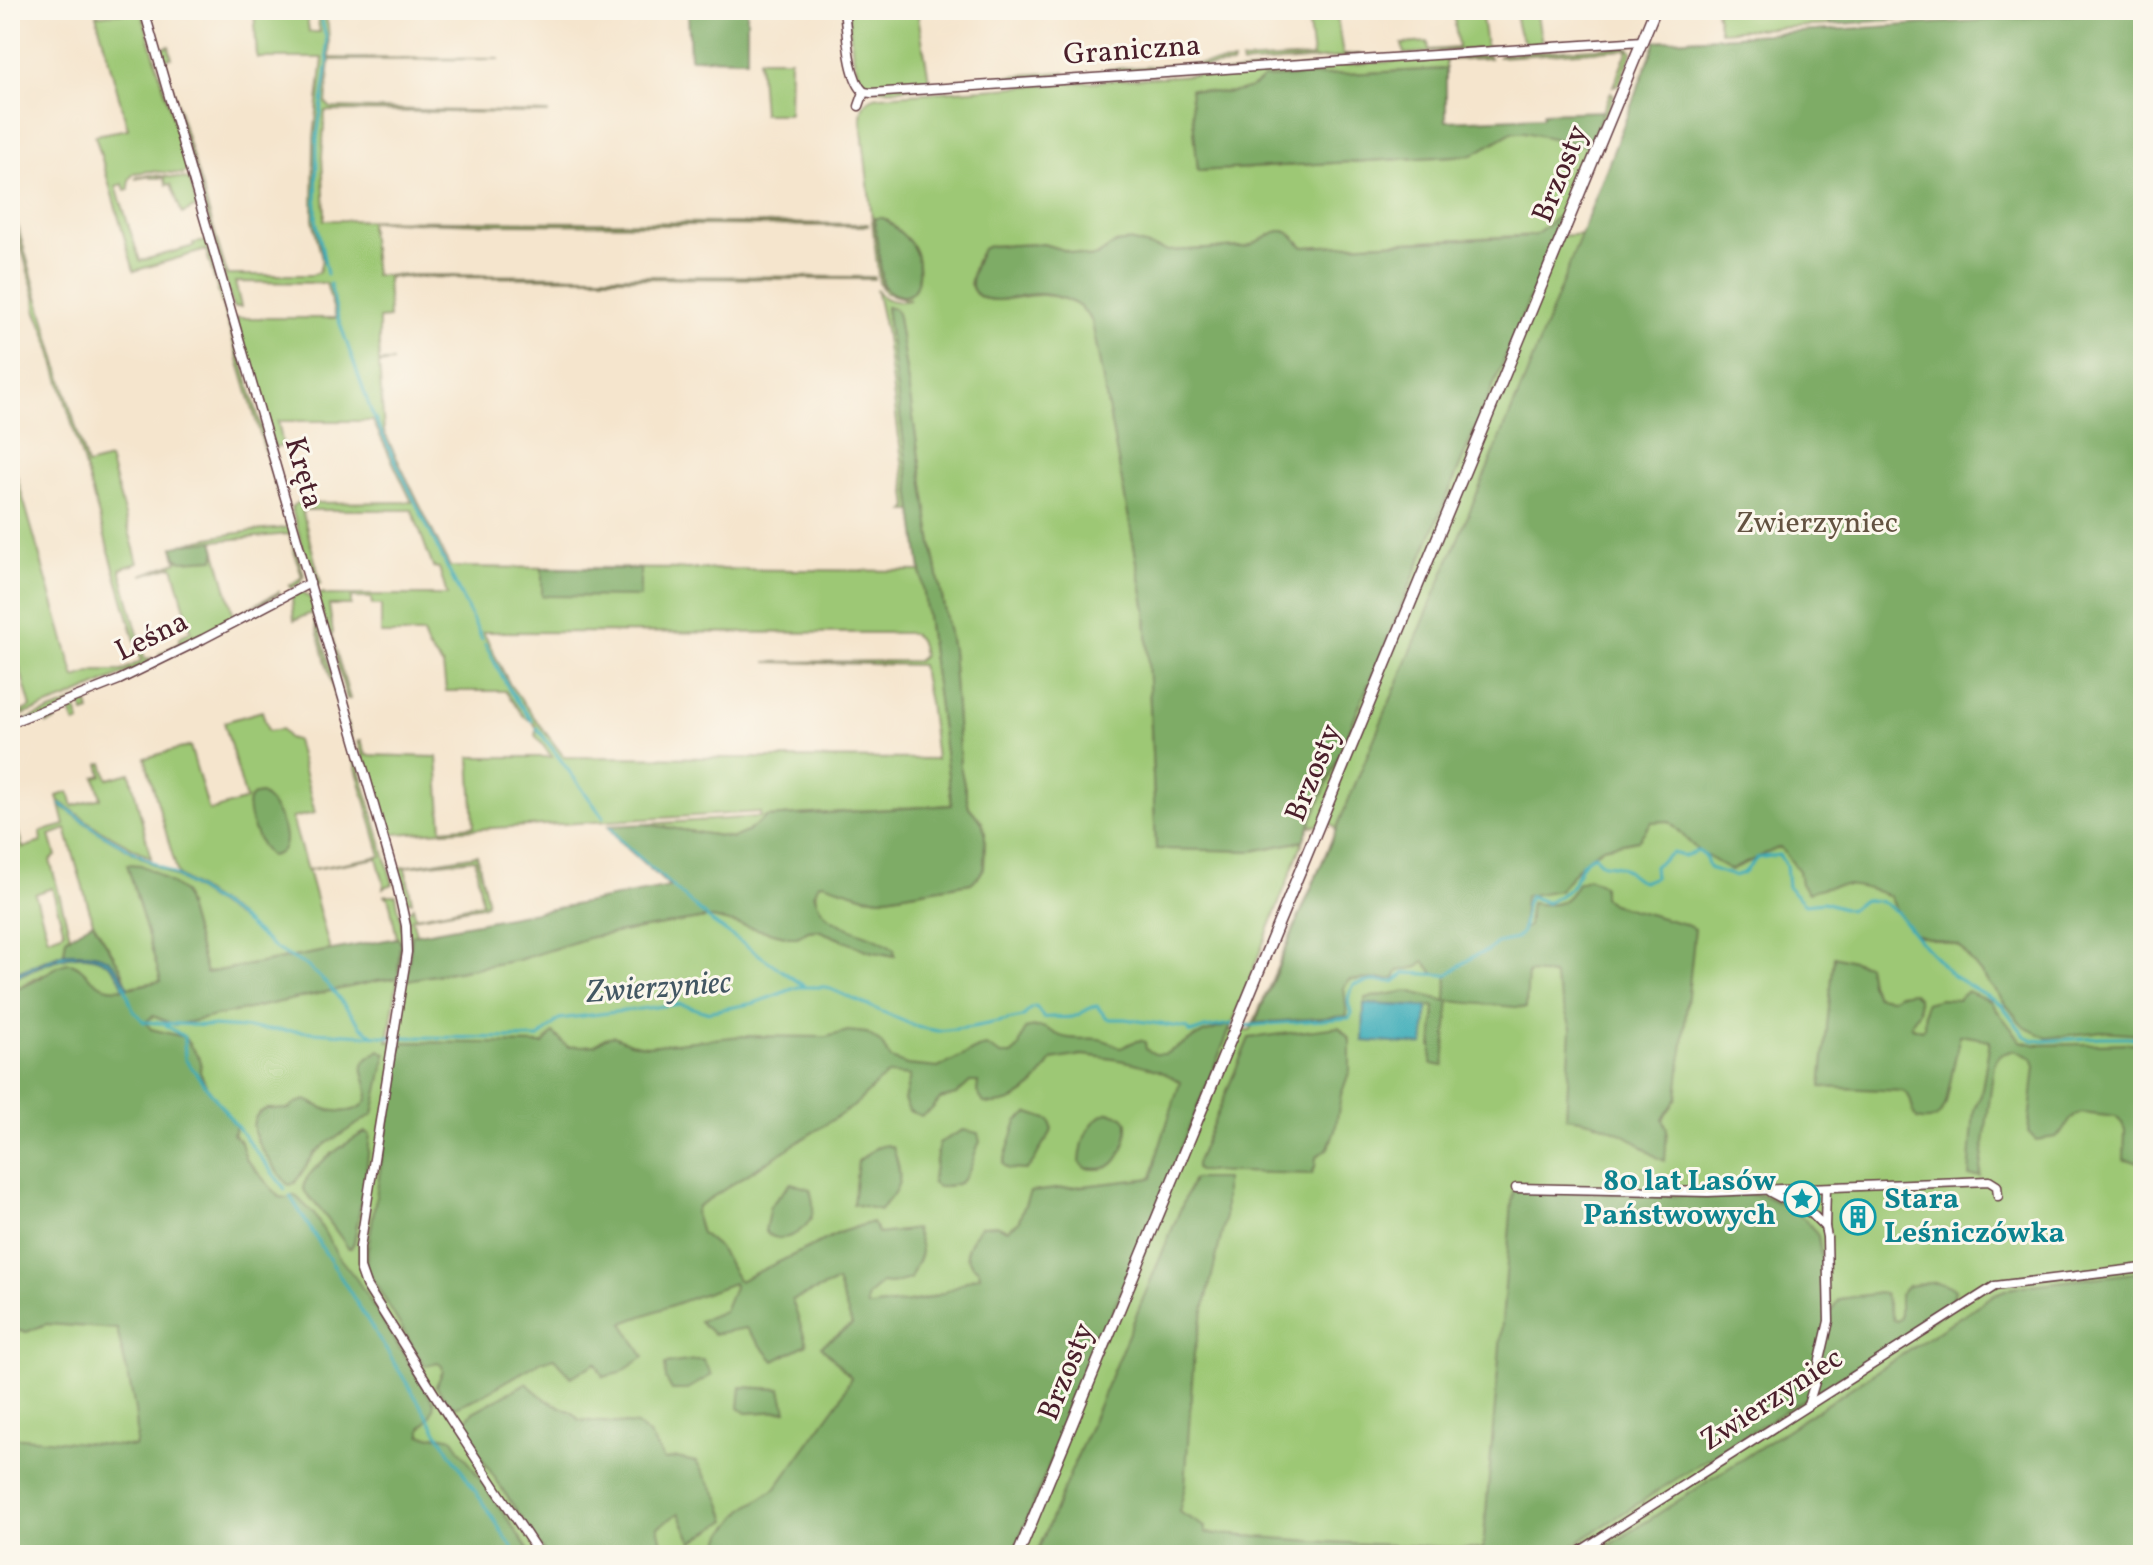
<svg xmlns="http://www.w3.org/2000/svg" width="2153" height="1565" viewBox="0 0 2153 1565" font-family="Vollkorn,serif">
<rect width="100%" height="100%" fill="#fbf7ec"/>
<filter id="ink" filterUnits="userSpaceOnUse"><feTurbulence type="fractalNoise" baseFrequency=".0125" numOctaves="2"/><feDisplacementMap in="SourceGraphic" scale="16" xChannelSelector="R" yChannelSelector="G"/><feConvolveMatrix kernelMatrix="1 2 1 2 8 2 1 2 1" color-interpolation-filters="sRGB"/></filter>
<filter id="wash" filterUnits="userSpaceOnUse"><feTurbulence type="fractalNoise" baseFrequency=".006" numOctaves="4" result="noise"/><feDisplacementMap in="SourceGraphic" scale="32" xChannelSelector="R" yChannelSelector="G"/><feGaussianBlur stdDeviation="1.8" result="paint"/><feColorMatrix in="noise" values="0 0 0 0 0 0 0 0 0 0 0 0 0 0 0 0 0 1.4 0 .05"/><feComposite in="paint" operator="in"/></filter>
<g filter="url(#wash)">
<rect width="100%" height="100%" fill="#f5e5cd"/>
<g fill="#9dc874" stroke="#747450" stroke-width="2" fill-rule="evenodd">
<path d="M137 10H141L188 170 183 174 150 171 134 173 129 180V189L125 190 123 184 116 186 140 261 194 246 193 243 208 241 304 576 300 583 291 588 289 586 302 577 289 534 213 541 234 616 279 592V594L162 657 159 654 178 643 181 636 191 631 173 566 142 575 177 562 173 547C209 536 248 531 285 528L287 526 206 250 134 271 95 135 128 129 96 15 137 12Z"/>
<path d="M254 10H306L309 32H320L316 10H324L328 26 330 58 500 59 330 60 326 103 331 108 549 113 325 111 322 157 325 212 324 220 868 224V226L492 224 369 221 375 275 874 277V279L387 277 389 318 379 319V362H393L379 364 384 432 450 567 921 571 952 805 766 817 747 832 733 838 645 824 760 817V812L394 834 386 833 358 741 361 740 366 755 437 757 442 829 474 826 470 757H552L535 735 537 728 532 721 525 718 505 691H446L443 666 428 648 423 634H381V605H372L371 598H351V605H329L333 633 331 634 350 699H347L317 595 324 593 325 595H447L439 568 433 567 412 510H302L321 584 315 587 291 507 301 501 302 503 412 502 373 421H278L283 446 274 448 236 318H336L326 283 235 282 241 307H233L159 49 169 46 172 58 164 59 227 275H312L319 272 322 260 313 220 314 138 323 58H257ZM483 632 910 633C921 637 921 645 923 656L917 661 766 662 921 665 929 702 936 759 564 757 510 685Z"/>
<path d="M848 10H917L930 85C913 87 891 92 874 88 850 84 851 30 848 10Z"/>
<polygon points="1307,10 1336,10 1343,55 1361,54 1359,56 1242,65 1241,61 1313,57"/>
<polygon points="1453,10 1481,10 1486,46 1497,46 1494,48 1404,54 1402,44 1428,42 1429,50 1458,48"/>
<path d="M1515 10H1536L1542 43 1600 39 1599 40 1528 45C1517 35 1517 24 1515 10Z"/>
<polygon points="1716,10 1864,10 1830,16 1830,25 1720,31"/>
<path d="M2143 11V1555H10V1009L113 989C105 987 97 985 90 979 85 974 81 968 76 965 65 959 26 986 10 991V980C47 962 104 932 124 988L116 990C122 1018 117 1024 148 1026L147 1023 144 1022 153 1016 175 1025 377 981 397 978 402 942 397 938 389 899 385 895H396L404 941 388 1041H398L410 949 407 913 413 907 416 917 482 903 475 859 405 867 412 902 404 900 389 848 391 841 398 868 477 855 487 899 486 904 482 906 412 918 416 934 412 937 408 980 518 960 591 937 705 918H713L789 937H797L808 931 818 930 869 951 894 956V949C874 933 800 923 818 884L823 882 865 896 881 898 971 883 979 876 984 868 985 832 982 822 969 807 960 766 952 650 932 544 898 317 895 309 886 307 913 511H905L908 507 885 330 876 289C882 301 897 303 910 300L885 293 879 283 861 120C861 106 865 98 879 96L1488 55 1490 58 1446 60V69L1263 78C1247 98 1213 93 1191 89L1198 171 1472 155 1512 132 1524 131 1588 145 1611 92 1614 95 1565 214 1557 217 1536 235 1304 247C1299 243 1295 236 1289 233 1277 225 1259 244 1244 247L1168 251 1129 241 1116 243 1097 256 1087 257 1043 244 989 246C975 252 973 271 970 285 984 312 1020 293 1043 295 1058 296 1073 301 1085 310L1076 272 1585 234 1656 41ZM875 218H883L887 220C896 230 909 238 914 249 919 258 920 278 915 288 908 302 890 294 882 285ZM1109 410 1159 615 1158 840 1332 824 1336 830 1250 1031 1213 1030 1232 1024 1303 841 1253 851 1156 848 1146 610Z"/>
<polygon points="1625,46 1631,49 1632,53 1619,84 1613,86 1628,49 1498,57 1503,54"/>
<polygon points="759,59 790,59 789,114 763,114"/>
<polygon points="1233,62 1232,65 1109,73 1108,69"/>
<polygon points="1062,72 1065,72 1064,76 957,83 955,80"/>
<polygon points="152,175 188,179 190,181 197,207 182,214 171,184 167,185 164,178 151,178 151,176 135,179 139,176"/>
<polygon points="10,200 87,465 109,459 138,563 120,569 145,660 151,658 151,662 69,698 23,715 22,711 31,707 10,635 10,453 75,678 96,671 122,671 141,661 45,331 36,310 35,296 10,208"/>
<path d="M299 592H303L311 599 393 884 383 888 384 884 377 858 308 870 330 950 206 973 183 892 128 865 162 981 128 987 121 968 93 922 66 829 50 835 56 856 50 860 70 935 66 938 64 953 10 975V805L23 848 41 842 40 832 65 825 60 805 99 833 179 879 239 919 238 916 178 875 145 758 190 746 209 811 246 800 224 722 262 711 268 731 282 729 288 738 296 740 315 813 292 818 307 870 381 856 312 613 294 620 292 598ZM52 888 64 932 48 938 35 894Z"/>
<polygon points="86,697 90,711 84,713 81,704 75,706 80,722 75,724 69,709 56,713 57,720 47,724 44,719 13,730 13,725"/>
<polygon points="103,763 108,779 130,773 151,858 100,830 58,800 57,796 69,792 73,806 101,798 95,777 102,775 99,764"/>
</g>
<g fill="#7eac66" stroke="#646648" stroke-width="2" fill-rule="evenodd">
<polygon points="688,10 747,10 747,59 690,58"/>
<polygon points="1864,10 1952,10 1954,15 1830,25 1829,16"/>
<path d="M2143 10V1034L2102 1031 2047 1038 2024 1027 1959 946 1914 934 1897 912 1890 896C1861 885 1837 880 1808 893L1801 884 1799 871 1780 847 1731 870 1698 851 1669 821 1652 822 1638 840 1603 847 1582 863 1559 890 1525 896 1522 930 1528 926 1531 903C1555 907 1566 905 1577 883L1588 878 1603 885V897L1612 904 1684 924 1695 929 1677 1098 1663 1119 1667 1129 1665 1161C1652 1156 1644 1147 1633 1140 1613 1128 1589 1119 1566 1117L1571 1028 1553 975 1528 973 1526 1008 1449 1001 1444 1066 1431 1064 1435 1007 1364 1004 1366 998 1408 991 1446 1001 1447 975H1435L1424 961 1418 967 1398 971 1395 979 1349 980 1344 987 1347 1016 1255 1023 1525 379 1656 41Z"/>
<path d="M1446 69V121L1543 117V113L1603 111 1588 146 1524 132H1512L1472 155 1198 171 1190 89C1213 93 1247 98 1263 78Z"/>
<path d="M1565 214 1303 841 1253 851 1156 849 1146 610 1092 322C1081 299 1051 292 1027 295 1016 296 1006 301 996 300 960 299 971 271 982 249L989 246 1043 244 1087 257 1097 256 1116 243 1129 241 1168 251 1244 247C1259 244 1276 225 1289 233 1295 237 1298 243 1304 247L1532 236C1545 232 1551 217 1565 214Z"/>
<path d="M874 218H883L887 220C896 230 909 238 914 249 919 258 920 278 915 288 908 302 890 295 883 285Z"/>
<path d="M886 307 895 309 898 317 932 544 952 650 960 766 969 807 982 822 985 832 984 868 979 876 971 883 881 898 865 896 823 883 818 884 814 893C823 932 869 928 894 949L895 956 869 951 818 930 808 931 797 937H789L713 918H705L591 937 518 960 407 980 412 935 670 887 617 839 608 826 645 824 733 838 747 832 766 817 952 805Z"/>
<polygon points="213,541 216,552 214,559 182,561 176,558 173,547 184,544"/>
<polygon points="542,568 640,569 640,597 542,596"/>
<path d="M261 794C277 804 301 853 270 856 260 849 245 812 249 800 252 794 255 795 261 794Z"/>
<path d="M127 864 141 865 155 872 183 892 206 973 397 938 400 940 398 978 377 981 175 1025 153 1016 146 1022 151 1029 184 1037 201 1061 200 1072 206 1085 236 1126 233 1134 241 1142 246 1159 279 1197 287 1198 292 1195 297 1197 314 1214 338 1256 357 1280 434 1403C433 1414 429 1421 421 1428V1435C431 1440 442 1432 453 1439L532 1555H10V1437L135 1447C143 1422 122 1356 117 1329L46 1324 27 1332 10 1330V991C20 988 30 984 40 978 48 973 58 964 68 963 80 962 90 982 104 987 122 992 144 984 161 981Z"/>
<path d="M93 922 121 968 126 983C103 951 102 953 64 953L66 938Z"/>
<path d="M1834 956 1867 965 1870 983 1876 996 1892 998 1899 994 1912 992 1918 998 1919 1011 1911 1024 1912 1027 1921 1030 1924 1027 1925 1003 1940 999 1957 1000 1967 991 1990 1001 2021 1041 2037 1045 2136 1043 2143 1044V1162L2124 1160 2125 1130 2122 1123 2116 1117 2081 1113 2071 1118 2062 1132 2056 1137 2036 1140 2028 1132 2035 1066 2032 1058 2015 1050 1999 1055 1994 1064 1980 1176H1969L1974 1109 1981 1095 1990 1040 1960 1035 1946 1103C1941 1118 1932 1123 1917 1119 1909 1109 1915 1096 1902 1091L1821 1087Z"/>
<path d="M1232 1024 1012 1555H715L723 1534 743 1510 776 1488 841 1398 851 1377 821 1346 852 1325 837 1282 792 1300 807 1344 774 1361 746 1328 713 1334 699 1321 724 1311 734 1287 733 1283 623 1323 644 1357 620 1373 603 1377 596 1363 571 1377 554 1358 542 1361 479 1397 455 1407 447 1401 436 1386 443 1371 442 1366 438 1363 426 1366 421 1360 366 1268V1261L400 1042 543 1044 553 1033 568 1047 595 1045 605 1038 614 1036 630 1043 647 1046 741 1036 826 1037 848 1031 867 1033 881 1043 891 1059 907 1065 938 1068 978 1048 986 1046 1001 1055H1011L1018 1049 1025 1029C1053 1022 1047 1035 1069 1038 1093 1041 1095 1033 1120 1048 1128 1046 1137 1037 1145 1042L1146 1049 1155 1054H1165L1203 1033ZM1083 1055C1117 1059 1151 1063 1180 1082L1157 1155 1152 1178 1030 1192 1018 1222 1007 1230 997 1225 981 1226C969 1242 957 1256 979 1270L980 1276C965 1279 953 1290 938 1295 917 1303 889 1304 867 1307 865 1291 874 1294 881 1283L890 1284 911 1279C912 1268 921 1260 921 1251 921 1244 917 1235 915 1229L879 1234 872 1222 841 1232 739 1281 719 1248 701 1233 695 1213 697 1207 854 1106 878 1082 889 1074 910 1076 904 1100 909 1111 921 1116 931 1110 940 1099 956 1095 970 1082H978L977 1092 984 1103C1016 1109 1037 1085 1052 1060Z"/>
<polygon points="1339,1027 1350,1039 1350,1070 1341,1095 1335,1131 1328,1148 1316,1157 1315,1167 1312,1174 1198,1171 1196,1168 1196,1164 1249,1038"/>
<path d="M380 1050 386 1054 373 1114 326 1144 314 1154 295 1183 290 1185 287 1184C276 1168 234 1124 264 1110 271 1107 281 1110 289 1109L296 1103 306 1100C313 1103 321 1108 329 1110 348 1114 373 1110 367 1086 366 1078 359 1068 365 1061 368 1057 376 1053 380 1050Z"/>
<path d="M1109 1112 1123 1117 1127 1122C1128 1137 1122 1164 1105 1168 1099 1170 1091 1169 1085 1168L1080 1163C1081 1142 1088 1120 1109 1112Z"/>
<path d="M1029 1113 1050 1120C1055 1133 1048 1136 1042 1146 1035 1158 1037 1159 1026 1170L1008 1169 1003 1164 1017 1121Z"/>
<path d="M963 1130 978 1133 980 1142C973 1153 972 1176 959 1183 953 1186 944 1186 938 1187L932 1183 939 1143Z"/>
<path d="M366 1132 370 1134 366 1173 354 1243 351 1248H348C336 1231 325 1214 311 1199 309 1196 304 1192 304 1189 301 1172 352 1138 366 1132Z"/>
<path d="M887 1145 893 1148C904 1179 902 1186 880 1210L853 1204 858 1161 877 1147Z"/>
<path d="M1193 1179H1225V1220L1194 1353 1185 1487 1179 1512 1205 1527V1533L1328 1542 1483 1549 1513 1190 1672 1196 1763 1195 1792 1209 1807 1221 1818 1236 1822 1260 1825 1309 1831 1311 1839 1299 1880 1293 1885 1294 1893 1320 1896 1321 1900 1318V1295L1908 1286C1923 1284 1944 1278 1955 1290L1953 1300 1943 1313 1701 1463 1558 1555H1036Z"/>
<path d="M791 1183 810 1189C812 1198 815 1206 812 1215 806 1233 779 1247 765 1231L770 1206Z"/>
<polygon points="2143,1272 2143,1555 1595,1555 1995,1294 2013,1287"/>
<polygon points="695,1360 703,1360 712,1375 686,1390 672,1390 666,1379 665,1364"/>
<polygon points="526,1383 546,1400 572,1412 579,1420 637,1425 650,1436 664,1460 677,1458 696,1462 719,1498 727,1520 692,1542 679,1513 658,1527 665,1555 546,1555 473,1445 463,1423 473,1412"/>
<polygon points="741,1387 781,1389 786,1411 746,1413 739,1408"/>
</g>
<g fill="#39aab7" stroke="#426471" stroke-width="2">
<path d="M64 953C99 953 112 952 128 987L124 988C104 932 47 962 10 980V975Z"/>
<polygon points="1364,1004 1428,1007 1423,1045 1363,1041"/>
</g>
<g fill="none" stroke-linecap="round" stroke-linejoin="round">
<g stroke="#39aab7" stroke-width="3">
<polyline points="319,10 326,37 328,63 317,138 316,219 327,274"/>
<polyline points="330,284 338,318 371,411 482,639"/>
<polyline points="485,644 510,691 532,721"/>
<polyline points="13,727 34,720"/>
<polyline points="537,728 603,817"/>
<polyline points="61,804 99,832 178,877 238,917 276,949 307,966 329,986 361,1026 373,1035"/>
<polyline points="610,827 620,840 712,922 804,986"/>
<path d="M124 984 133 1010 144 1022 398 1037 539 1038 559 1019 680 1004 706 1012 755 1003 798 987H826L917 1027 938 1031 972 1027 1023 1017 1031 1008 1036 1007 1044 1018C1054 1015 1062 1019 1072 1017 1082 1015 1087 1007 1097 1006L1107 1019H1125L1187 1028 1191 1033 1205 1028 1232 1024"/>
<polyline points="166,1025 184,1037 185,1059 285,1189"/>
<path d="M1242 1026 1349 1018 1352 1013C1346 1002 1348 994 1354 985L1373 981 1394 982 1406 973 1447 975 1474 956 1488 951 1497 943 1515 939 1522 932 1527 901 1530 896 1547 903C1553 899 1565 894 1570 887 1581 874 1576 862 1595 855 1602 869 1607 862 1618 866 1627 869 1633 878 1642 882L1655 877 1654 866 1672 853 1684 856 1698 851 1705 856 1709 868 1734 876 1744 873 1757 858 1779 855 1786 865 1788 887 1805 904 1823 902 1850 910 1863 900 1881 901 1897 912 1918 939 1953 976 2002 1005 2025 1036 2033 1040 2044 1041 2100 1037H2128L2143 1039"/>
<polyline points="290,1196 451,1454 517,1555"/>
</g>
</g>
</g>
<g filter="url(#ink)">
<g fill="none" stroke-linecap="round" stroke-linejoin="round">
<defs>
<g id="minor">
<polyline points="144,10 397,885 406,926 407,952 360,1247 360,1268 366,1285 450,1419 540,1555"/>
<path d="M844 10C847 31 848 78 864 92L859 106"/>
<polyline points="864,92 871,93 1642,41"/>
<polyline points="10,723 119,680 203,639 310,583"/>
<polyline points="1516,1188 1708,1192 1989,1181 1997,1186 1998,1196"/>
<polyline points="1770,1192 1812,1214 1825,1227"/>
<polyline points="1808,1405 1815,1382 1829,1321 1827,1237 1825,1227 1826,1188"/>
<polyline points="1574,1555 1995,1286 2143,1268"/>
</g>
<polyline id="tertiary" points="1018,1555 1655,10"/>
</defs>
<use href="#minor" stroke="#643d43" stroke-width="11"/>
<use href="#tertiary" stroke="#643d43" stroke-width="13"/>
<use href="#minor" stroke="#fff" stroke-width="8"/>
<use href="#tertiary" stroke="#fff" stroke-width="10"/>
</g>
</g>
<defs>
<symbol id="sight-ring" viewBox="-11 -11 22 22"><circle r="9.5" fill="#fbf7ec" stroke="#0f9aa8" stroke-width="1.5"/><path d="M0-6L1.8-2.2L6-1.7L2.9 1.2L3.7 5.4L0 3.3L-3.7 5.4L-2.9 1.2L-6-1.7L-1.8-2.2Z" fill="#0f9aa8"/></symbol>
<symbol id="building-ring" viewBox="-11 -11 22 22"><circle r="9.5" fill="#fbf7ec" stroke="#0f9aa8" stroke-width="1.5"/><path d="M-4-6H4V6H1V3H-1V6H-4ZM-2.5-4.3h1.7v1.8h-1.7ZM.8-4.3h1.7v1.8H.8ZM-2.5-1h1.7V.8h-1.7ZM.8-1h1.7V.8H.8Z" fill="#0f9aa8"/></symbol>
</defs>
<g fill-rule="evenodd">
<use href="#sight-ring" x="1782" y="1179" width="40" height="40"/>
<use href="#building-ring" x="1838" y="1197" width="40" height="40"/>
</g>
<g text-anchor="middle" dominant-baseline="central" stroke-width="6" stroke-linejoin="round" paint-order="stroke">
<g font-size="30" fill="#4a1f2b" stroke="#fbf7ec">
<text transform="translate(1132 51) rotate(-4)">Graniczna</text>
<text transform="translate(1561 174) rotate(-68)">Brzosty</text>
<text transform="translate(303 473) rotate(74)">Kręta</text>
<text transform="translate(152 637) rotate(-26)">Leśna</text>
<text transform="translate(1314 773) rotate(-68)">Brzosty</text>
<text transform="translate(1067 1372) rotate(-68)">Brzosty</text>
<text transform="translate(1772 1400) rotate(-33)">Zwierzyniec</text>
</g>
<g font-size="30" fill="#635241" stroke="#fbf7ec">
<text x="1817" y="524">Zwierzyniec</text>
</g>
<g font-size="30" font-weight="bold" fill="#0d838f" stroke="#fbf7ec" text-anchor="end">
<text x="1776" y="1182">80 lat Lasów<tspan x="1776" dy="34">Państwowych</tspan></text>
<text x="1884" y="1200" text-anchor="start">Stara<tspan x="1884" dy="34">Leśniczówka</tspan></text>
</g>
<g font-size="32" font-style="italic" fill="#435763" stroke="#fbf7ec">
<text transform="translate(659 989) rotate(-4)">Zwierzyniec</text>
</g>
</g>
<rect width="2153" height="1565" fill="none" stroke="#fbf7ec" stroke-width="40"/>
</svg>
